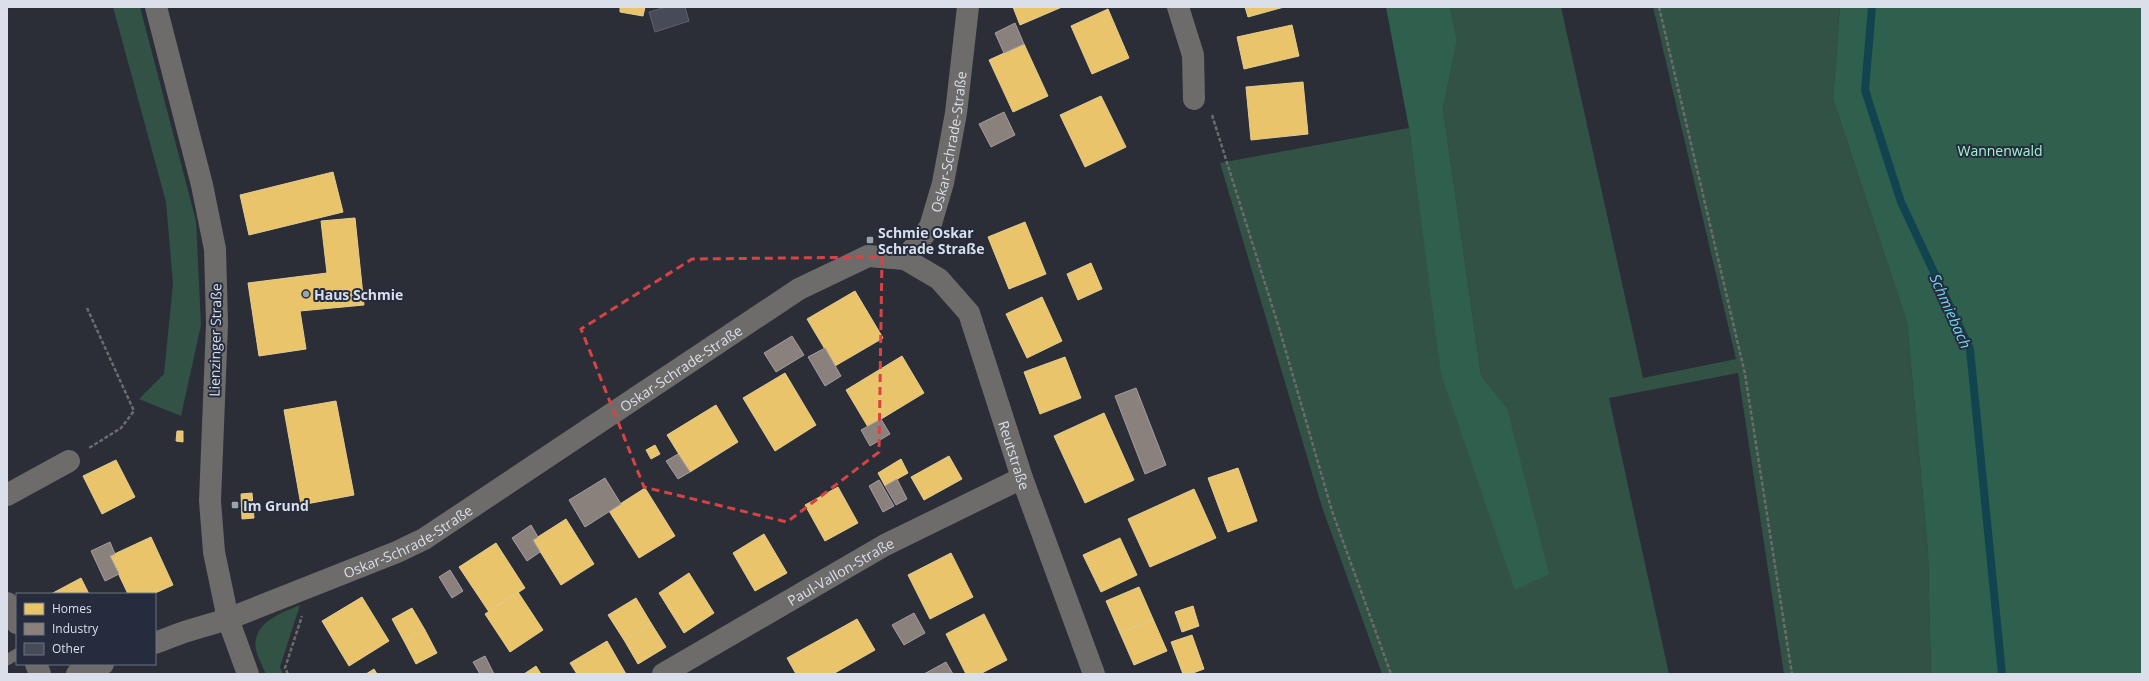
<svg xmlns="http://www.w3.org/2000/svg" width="2149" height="681" viewBox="0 0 2149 681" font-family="'Open Sans',sans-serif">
<rect width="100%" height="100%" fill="#2b2e37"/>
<g fill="#325245">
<polygon points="113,7 140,7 196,221 201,325 181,416 139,399 164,374 173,284 166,202"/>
<polygon points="1450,7 1561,7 1643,378 1736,359 1653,7 1840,7 1833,99 1907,322 1928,553 1931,674 1784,674 1738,373 1609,398 1669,674 1382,674 1322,507 1220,163 1409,128 1442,374 1507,408 1481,375 1443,109 1457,40"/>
<path d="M300 605 280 667 283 674H266C263 667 258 658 256 650 251 623 281 613 300 605Z"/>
</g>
<g fill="#2e604d">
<polygon points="1386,7 1450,7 1457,40 1443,109 1481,375 1507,408 1549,574 1515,590 1441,374 1409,128"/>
<polygon points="1840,7 2142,7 2142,674 1931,674 1928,553 1907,322 1833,99"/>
</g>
<g fill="#e9c46a" stroke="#e4cc90">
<polygon points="620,7 645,7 643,16 620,12"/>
<polygon points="1013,7 1062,7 1020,25"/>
<polygon points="1245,7 1284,7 1248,17"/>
<polygon points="1108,9 1129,58 1092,74 1071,26"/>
<polygon points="1292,25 1299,56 1244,69 1237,37"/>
<polygon points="1024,44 1048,96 1013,112 989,60"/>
<polygon points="1303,82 1308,134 1251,140 1246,87"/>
<polygon points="1101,96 1126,147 1085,167 1060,115"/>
<polygon points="333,172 343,212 249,235 240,195"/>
<polygon points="355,218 364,305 300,311 306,349 259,356 248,283 327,273 321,221"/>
<polygon points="1025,222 1046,274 1009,289 988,237"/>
<polygon points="1091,263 1102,289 1078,300 1067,274"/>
<polygon points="855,291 883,338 835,366 807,319"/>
<polygon points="1042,297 1062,341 1027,358 1006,314"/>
<polygon points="902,356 924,393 868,427 846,390"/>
<polygon points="1065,357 1081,398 1040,414 1024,372"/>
<polygon points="785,373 816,425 775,451 743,398"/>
<polygon points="336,401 354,495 301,505 284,410"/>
<polygon points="716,405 738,442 690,472 667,435"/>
<polygon points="1104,413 1134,480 1085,503 1054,436"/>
<polygon points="177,431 183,431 183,442 176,441"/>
<polygon points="655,445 660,454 651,459 646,450"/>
<polygon points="949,456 962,479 924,500 911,477"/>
<polygon points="901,459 908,473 885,486 878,473"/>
<polygon points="116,460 135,497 102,514 83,476"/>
<polygon points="1238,468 1257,521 1228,532 1208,478"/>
<polygon points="838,487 858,523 825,541 805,505"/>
<polygon points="645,488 675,536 639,558 609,511"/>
<polygon points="1194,489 1216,538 1150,567 1128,519"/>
<polygon points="252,493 254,518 242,519 241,494"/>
<polygon points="566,519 594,564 561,585 533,540"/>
<polygon points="764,534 787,573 755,591 733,553"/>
<polygon points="151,537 173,585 153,594 128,594 110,556"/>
<polygon points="1120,538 1137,575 1101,592 1083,555"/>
<polygon points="496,543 525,588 489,612 459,567"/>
<polygon points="951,553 973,597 930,619 908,575"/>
<polygon points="689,573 714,613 684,633 659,593"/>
<polygon points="81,578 89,594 51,594"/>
<polygon points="1139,587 1153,619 1120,633 1106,601"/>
<polygon points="518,592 543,630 510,652 485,614"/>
<polygon points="362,597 389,641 349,666 322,621"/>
<polygon points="636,598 651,623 624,640 608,615"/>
<polygon points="1193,606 1199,626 1182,632 1175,612"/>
<polygon points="412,608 425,630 404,641 392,619"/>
<polygon points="984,614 1007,660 980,674 966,674 946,634"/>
<polygon points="857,619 875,650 833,674 796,674 787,658"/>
<polygon points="1153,619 1167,651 1134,665 1120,633"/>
<polygon points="651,623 666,647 638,664 624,640"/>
<polygon points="425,630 437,653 416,664 404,641"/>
<polygon points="1192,635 1204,669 1190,674 1183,674 1171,642"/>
<polygon points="607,641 626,674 577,674 570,663"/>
<polygon points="536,666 541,674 524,674"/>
<polygon points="374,669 377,674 366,674"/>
</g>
<g fill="#8a817c" stroke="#a29d9d">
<polygon points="1015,23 1024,44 1004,53 995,33"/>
<polygon points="1004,112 1015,135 991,147 979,124"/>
<polygon points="792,336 804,355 776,372 764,353"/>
<polygon points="825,348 841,376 825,386 808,357"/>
<polygon points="1136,388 1166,465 1145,474 1115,396"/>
<polygon points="881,419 890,434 870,446 861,430"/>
<polygon points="678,454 690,472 678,479 666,461"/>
<polygon points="605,478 621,504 585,527 569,500"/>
<polygon points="897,479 907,499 896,505 885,486"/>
<polygon points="879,480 894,506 883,512 869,486"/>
<polygon points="531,525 538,537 533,540 540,552 527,561 512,538"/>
<polygon points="110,542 115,554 110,556 119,574 105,581 91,551"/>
<polygon points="450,570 463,591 452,598 439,577"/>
<polygon points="914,613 925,633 904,645 892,625"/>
<polygon points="485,656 494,674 480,674 473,662"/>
<polygon points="946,662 953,674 924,674"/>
</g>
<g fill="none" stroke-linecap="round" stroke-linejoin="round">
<polyline stroke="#124450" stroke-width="8" points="1872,7 1865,90 1901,202 1970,349 2002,674"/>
</g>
<polygon fill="#474b57" stroke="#60636b" points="666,7 685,7 689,21 655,32 649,12"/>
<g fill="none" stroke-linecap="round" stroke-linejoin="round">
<g stroke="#6b6a6d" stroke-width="2.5" stroke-dasharray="4 2" stroke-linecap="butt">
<polyline points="1659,7 1745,374 1792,674"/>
<polyline points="1212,115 1280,331 1332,511 1391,674"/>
<polyline points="87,308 134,411 121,428 89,448"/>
<polyline points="288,674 285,668 302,616"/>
</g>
<polyline stroke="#6d6c6b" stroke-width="11" points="7,660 17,654"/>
<g stroke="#6d6c6b" stroke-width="22">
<polyline points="1178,7 1193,55 1194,99"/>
<path id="s1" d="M905 259 930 227 943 183 956 113 968 7"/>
<polyline points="7,495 69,461"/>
<polyline points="7,603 17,623"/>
<path id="s2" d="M155 643 184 632 228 619 397 552 424 539 799 289 868 256 905 259 939 279 969 313 1022 478 1094 674"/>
<polyline points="36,664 40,674"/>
<polyline points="77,674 103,664"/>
<path id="s3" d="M663 674 885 545 1022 478"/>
</g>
<polyline stroke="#6d6c6b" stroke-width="22" points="156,7 202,185 215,249 217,324 210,501 214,552 228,619 248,674"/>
</g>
<path fill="none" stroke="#d74345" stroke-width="3" stroke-dasharray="8 5" stroke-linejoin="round" d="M882 257 879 452 787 522 644 487 581 329 692 259Z"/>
<g fill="#9da1ab" stroke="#252c3d" stroke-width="1.5">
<rect x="866" y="236" width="8" height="8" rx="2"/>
<circle cx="306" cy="294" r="4"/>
<rect x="231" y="501" width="8" height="8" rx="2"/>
</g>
<g text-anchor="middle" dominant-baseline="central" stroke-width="4" stroke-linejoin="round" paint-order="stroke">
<g font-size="14" fill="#dadfea" stroke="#252c3d">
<text stroke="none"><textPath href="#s1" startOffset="128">Oskar-Schrade-Straße</textPath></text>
<text transform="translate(215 340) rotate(-89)">Lienzinger Straße</text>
<text stroke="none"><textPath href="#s2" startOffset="597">Oskar-Schrade-Straße</textPath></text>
<text stroke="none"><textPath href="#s2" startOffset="1087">Reutstraße</textPath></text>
<text stroke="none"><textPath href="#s2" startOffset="273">Oskar-Schrade-Straße</textPath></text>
<text stroke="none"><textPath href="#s3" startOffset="205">Paul-Vallon-Straße</textPath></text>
</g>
<g font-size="14" fill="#9df6ce" stroke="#252c3d">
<text x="2000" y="150">Wannenwald</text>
</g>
<g font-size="14" font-weight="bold" fill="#dadfea" stroke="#252c3d" text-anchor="start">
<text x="878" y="232">Schmie Oskar<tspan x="878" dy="16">Schrade Straße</tspan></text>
<text x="314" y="294">Haus Schmie</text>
<text x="243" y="505">Im Grund</text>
</g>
<g font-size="15" font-style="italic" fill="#6dd6ef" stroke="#252c3d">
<text transform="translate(1951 311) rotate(66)">Schmiebach</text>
</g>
</g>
<rect width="2149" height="681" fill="none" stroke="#dadfea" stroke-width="16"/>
<rect x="16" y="593" width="140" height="72" fill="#252c3d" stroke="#6d7482"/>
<rect x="24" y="603" width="20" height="12" fill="#e9c46a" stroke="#6d7482"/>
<text x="52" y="613" font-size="12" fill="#dadfea">Homes</text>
<rect x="24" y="623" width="20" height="12" fill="#8a817c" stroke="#6d7482"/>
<text x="52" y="633" font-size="12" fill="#dadfea">Industry</text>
<rect x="24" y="643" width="20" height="12" fill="#474b57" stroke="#6d7482"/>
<text x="52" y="653" font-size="12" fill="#dadfea">Other</text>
</svg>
